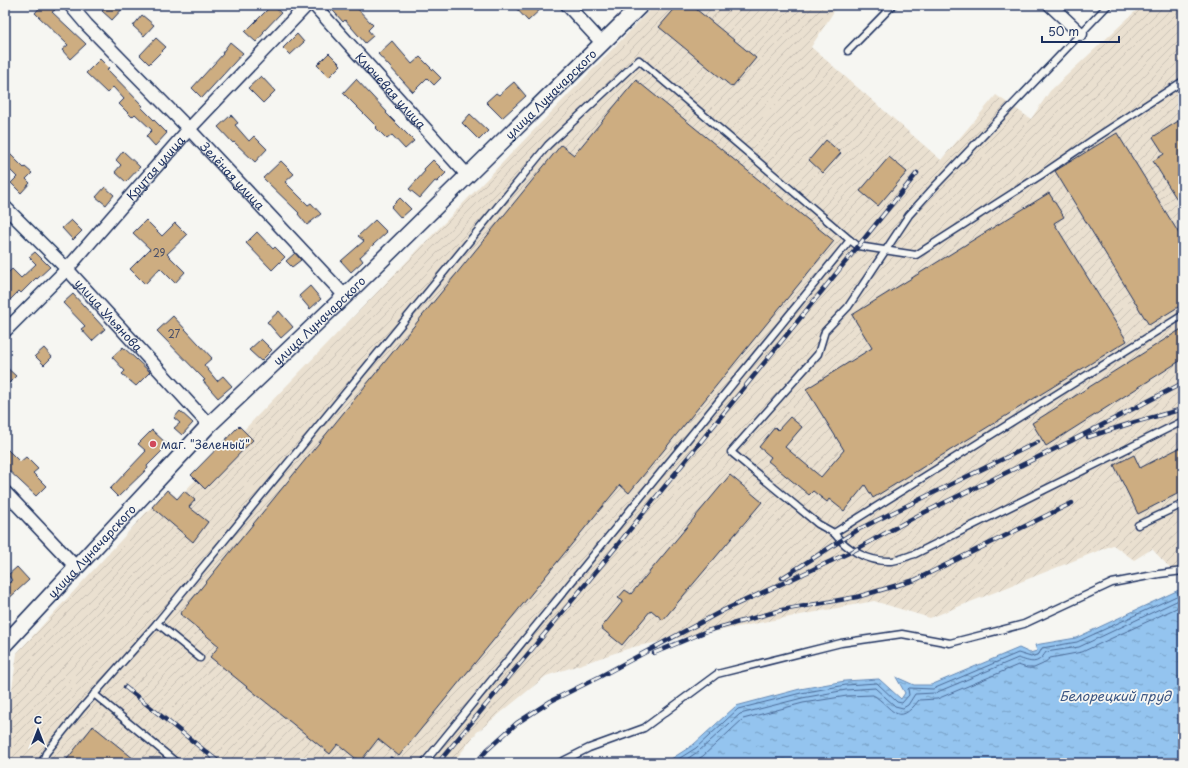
<svg xmlns="http://www.w3.org/2000/svg" width="1188" height="768" viewBox="0 0 1188 768" font-family="'Playpen Sans',sans-serif">
<defs>
<pattern id="industrial-furrows" width="10" height="10" patternUnits="userSpaceOnUse"><rect width="10" height="10" fill="#eae0d0"/><path d="M-1 1l2-2M0 10L10 0M9 11l2-2" fill="none" stroke="#c8c0b5"/></pattern>
<pattern id="water-ripples" width="26" height="14" patternUnits="userSpaceOnUse"><rect width="26" height="14" fill="#94c4ef"/><path d="M2 4q2-2 4 0t4 0M15 11q2-2 4 0t4 0" fill="none" stroke="#78a0c5"/></pattern>
</defs>
<rect width="100%" height="100%" fill="#f6f6f2"/>
<filter id="ink" filterUnits="userSpaceOnUse"><feTurbulence type="fractalNoise" baseFrequency=".025" numOctaves="2"/><feDisplacementMap in="SourceGraphic" scale="8" xChannelSelector="R" yChannelSelector="G"/><feConvolveMatrix kernelMatrix="1 2 1 2 8 2 1 2 1" color-interpolation-filters="sRGB"/></filter>
<g filter="url(#ink)">
<polygon fill="url(#industrial-furrows)" points="655,5 838,5 811,47 941,160 996,95 1031,119 1050,91 1141,6 1182,5 1183,7 1183,566 1172,570 1152,549 1134,560 1113,545 930,618 874,601 633,647 546,676 477,732 453,763 5,763 5,740 17,653 167,490 178,498"/>
<polygon fill="url(#water-ripples)" stroke="#6488b5" points="1183,588 1183,763 665,763 693,745 736,706 800,689 845,681 879,679 901,699 905,693 896,677 914,685 931,685 1019,648 1030,653 1037,651 1035,645 1076,638"/>
<g fill="none" stroke-linecap="round" stroke-linejoin="round">
<g stroke="#4b6b98" stroke-width="1">
<polyline points="672,763 696,748 738,709 801,693 846,685 877,683 897,702 902,703 909,695 908,689 909,688 933,689 1018,653 1031,657 1039,654 1042,648 1077,642 1183,593"/>
<path d="M681 763 699 751 740 714 802 698 846 690 875 688 895 706 903 708 908 705 915 694 935 693 1018 658C1031 662 1037 666 1046 652L1079 647 1183 598"/>
<path d="M692 763 703 756 743 719 803 703 847 696 873 695C893 707 897 729 919 700L937 699 1018 665 1027 668H1034L1043 664 1050 658 1082 652 1183 605"/>
</g>
</g>
<g fill="#cdad81" stroke="#1b2f5e">
<polygon points="42,5 50,5 55,10 52,12 86,44 70,59 62,50 68,45 35,13"/>
<polygon points="108,5 126,5 112,20 102,11"/>
<polygon points="272,5 281,13 263,32 264,33 256,42 245,32"/>
<polygon points="328,5 354,5 373,25 368,30 373,36 365,43 345,20 343,22"/>
<polygon points="513,5 545,5 528,21"/>
<polygon points="678,5 691,5 756,58 732,87 659,27"/>
<polygon points="142,15 154,25 144,36 133,26"/>
<polygon points="297,34 304,42 290,55 283,48"/>
<polygon points="156,38 166,47 149,64 140,55"/>
<polygon points="392,41 412,64 420,57 441,78 434,85 427,78 413,92 378,54"/>
<polygon points="230,42 243,53 202,98 192,88 223,54 222,53"/>
<polygon points="329,53 341,65 329,77 317,65"/>
<polygon points="100,59 109,68 107,69 143,106 141,107 167,133 155,146 146,136 152,130 135,114 132,117 119,104 124,99 113,87 107,93 86,73"/>
<polygon points="261,76 275,91 263,103 248,88"/>
<polygon points="356,79 387,112 386,113 414,141 405,149 392,135 387,139 376,128 377,127 343,93"/>
<polygon points="636,80 834,241 629,493 620,485 399,756 378,739 360,762 338,744 330,754 210,657 219,646 180,614 561,145 574,155"/>
<polygon points="514,82 526,96 502,118 486,102 496,93 499,95"/>
<polygon points="470,114 488,131 479,140 462,123"/>
<polygon points="231,115 238,123 235,125 249,141 254,136 267,149 255,162 234,142 233,143 218,127"/>
<polygon points="1183,118 1183,209 1153,161 1164,154 1153,137"/>
<polygon points="1117,133 1183,240 1183,304 1149,325 1055,171"/>
<polygon points="826,140 841,153 823,173 809,160"/>
<polygon points="5,149 24,168 25,167 32,173 26,179 30,183 21,193 11,183 17,177 5,165"/>
<polygon points="123,151 140,167 126,182 115,172 121,165 116,160"/>
<polygon points="889,157 907,172 878,206 860,191"/>
<polygon points="433,160 446,173 437,182 435,181 420,198 409,189 425,171 424,169"/>
<polygon points="281,161 294,174 285,182 308,205 311,203 321,214 307,225 298,214 299,213 263,178"/>
<polygon points="105,187 114,195 106,205 96,197"/>
<polygon points="1049,193 1064,217 1054,223 1127,341 873,498 865,485 844,511 829,499 827,502 813,491 809,495 768,461 771,457 759,447 775,427 778,430 790,417 802,427 785,447 821,477 844,450 806,389 872,348 852,315"/>
<polygon points="400,198 411,209 401,218 391,207"/>
<polygon points="71,220 82,231 73,240 62,228"/>
<polygon points="146,220 162,236 175,223 187,235 167,254 185,272 175,283 160,268 145,284 130,269 150,249 133,233"/>
<polygon points="375,220 387,232 360,257 363,261 351,272 341,261 364,241 358,236"/>
<polygon points="257,232 273,249 275,247 285,257 272,270 246,243"/>
<polygon points="35,252 50,267 37,279 36,278 21,293 19,291 5,305 5,276 12,269 21,278 36,264 29,257"/>
<polygon points="295,253 301,260 292,267 286,261"/>
<polygon points="310,286 321,299 310,309 299,296"/>
<polygon points="73,294 105,329 92,341 81,329 85,326 63,303"/>
<polygon points="279,311 293,327 281,338 267,322"/>
<polygon points="173,316 212,358 204,365 217,381 223,376 232,386 218,398 203,381 205,380 157,331"/>
<polygon points="1183,328 1183,359 1046,446 1032,423"/>
<polygon points="261,339 272,350 261,361 249,350"/>
<polygon points="123,347 150,372 136,386 122,374 125,371 112,357"/>
<polygon points="44,348 52,357 44,365 35,356"/>
<polygon points="5,366 16,376 5,387"/>
<polygon points="180,411 193,423 182,435 174,428 180,423 174,418"/>
<polygon points="239,426 253,440 205,489 191,475"/>
<polygon points="152,430 168,445 147,466 148,468 118,497 110,489 146,451 138,444"/>
<polygon points="1183,446 1183,491 1138,514 1114,465 1134,455 1140,468"/>
<polygon points="5,447 20,462 26,457 38,469 33,473 46,486 36,496 5,467"/>
<polygon points="730,475 762,502 663,620 651,610 622,645 601,628 623,601 618,598 625,590 631,594"/>
<polygon points="167,490 177,499 184,491 195,500 189,507 208,522 193,542 152,507"/>
<polygon points="17,567 29,580 5,602 5,587 12,580 8,575"/>
<polygon points="93,726 139,763 64,763"/>
</g>
<g fill="none" stroke-linecap="round" stroke-linejoin="round">
<defs>
<g id="service">
<polyline points="1108,5 936,185 909,215 848,307 825,331 818,354 731,452 818,524 834,533 1183,315"/>
<polyline points="848,51 893,5"/>
<polyline points="1138,525 1183,504"/>
<path d="M834 533C847 550 868 562 891 561 898 561 907 556 915 554L1183 421"/>
<polyline points="157,623 548,145 639,60 850,240"/>
<polyline points="94,694 177,763"/>
<polyline points="42,763 46,753 82,708 157,623 200,658"/>
<polyline points="424,763 850,240 858,246 916,255 1041,175 1097,137 1183,81"/>
<polyline points="559,763 589,748 644,728 717,674 841,643 902,634 950,643 1024,624 1112,583 1159,574 1183,571"/>
</g>
<g id="minor">
<path id="s1" d="M70 5 87 25 189 129 345 296"/>
<path id="s2" d="M314 5 468 176"/>
<polyline points="567,5 602,43"/>
<polyline points="1050,5 1081,34"/>
<path id="s3" d="M5 207 67 269 209 425"/>
<path id="s4" d="M5 331 67 269 189 129 307 5"/>
<polyline points="5,492 76,567"/>
</g>
<g id="tertiary">
<path id="s5" d="M5 644 209 425 345 296 641 5"/>
</g>
</defs>
<use href="#service" stroke="#1b2f5e" stroke-width="9"/>
<use href="#minor" stroke="#1b2f5e" stroke-width="15"/>
<use href="#tertiary" stroke="#1b2f5e" stroke-width="18"/>
<use href="#service" stroke="#f6f6f2" stroke-width="6"/>
<use href="#minor" stroke="#f6f6f2" stroke-width="12"/>
<use href="#tertiary" stroke="#f6f6f2" stroke-width="15"/>
<defs>
<g id="rail">
<polyline points="1088,437 1135,422 1183,409"/>
<polyline points="782,578 859,529 1038,442"/>
<polyline points="654,653 707,631 782,610 857,597 915,580 1072,503"/>
<polyline points="125,687 220,763"/>
<polyline points="388,763 391,759"/>
<polyline points="438,763 603,563 917,173"/>
<polyline points="476,763 487,750 517,723 551,701 599,677 724,610 853,551 915,517 1071,441 1183,383"/>
</g>
</defs>
<use href="#rail" stroke="#1b2f5e" stroke-width="4.5"/>
<use href="#rail" stroke="#f6f6f2" stroke-width="3" stroke-dasharray="9" stroke-linecap="butt"/>
</g>
</g>
<circle fill="#d1495b" stroke="#f6f6f2" stroke-width="1.5" cx="153" cy="444" r="4"/>
<g text-anchor="middle" dominant-baseline="central" stroke-width="3.5" stroke-linejoin="round" paint-order="stroke">
<g font-size="10" fill="#484e67">
<text x="159" y="252">29</text>
<text x="174" y="333">27</text>
</g>
<g font-size="12" fill="#1b2f5e" stroke="#f6f6f2">
<text stroke="none"><textPath href="#s2" startOffset="115">Ключевая улица</textPath></text>
<text stroke="none"><textPath href="#s5" startOffset="775">улица Луначарского</textPath></text>
<text stroke="none"><textPath href="#s4" startOffset="222">Крутая улица</textPath></text>
<text stroke="none"><textPath href="#s1" startOffset="236">Зелёная улица</textPath></text>
<text stroke="none"><textPath href="#s3" startOffset="150">улица Ульянова</textPath></text>
<text stroke="none"><textPath href="#s5" startOffset="451">улица Луначарского</textPath></text>
<text stroke="none"><textPath href="#s5" startOffset="127">улица Луначарского</textPath></text>
</g>
<g font-size="12" fill="#1b2f5e" stroke="#f6f6f2" text-anchor="start">
<text x="161" y="444">маг. "Зеленый"</text>
</g>
<g font-size="13" font-style="italic" fill="#395482" stroke="#f6f6f2">
<text x="1115" y="695">Белорецкий пруд</text>
</g>
</g>
<rect width="1188" height="768" fill="none" stroke="#f6f6f2" stroke-width="20"/>
<rect x="10" y="10" width="1168" height="748" fill="none" stroke="#1b2f5e" stroke-width="1.5" filter="url(#ink)"/>
<g transform="translate(38 730)" stroke="#f6f6f2" stroke-width="3" paint-order="stroke">
<path d="M0-3L7 15L0 10L-7 15Z" fill="#1b2f5e"/>
<text y="-6" font-size="11" font-weight="bold" text-anchor="middle" fill="#1b2f5e">С</text>
</g>
<path d="M1042 36v6h77v-6" fill="none" stroke="#1b2f5e" stroke-width="2"/>
<text x="1048" y="36" font-size="12" fill="#1b2f5e" stroke="#f6f6f2" stroke-width="3" paint-order="stroke">50 m</text>
</svg>
